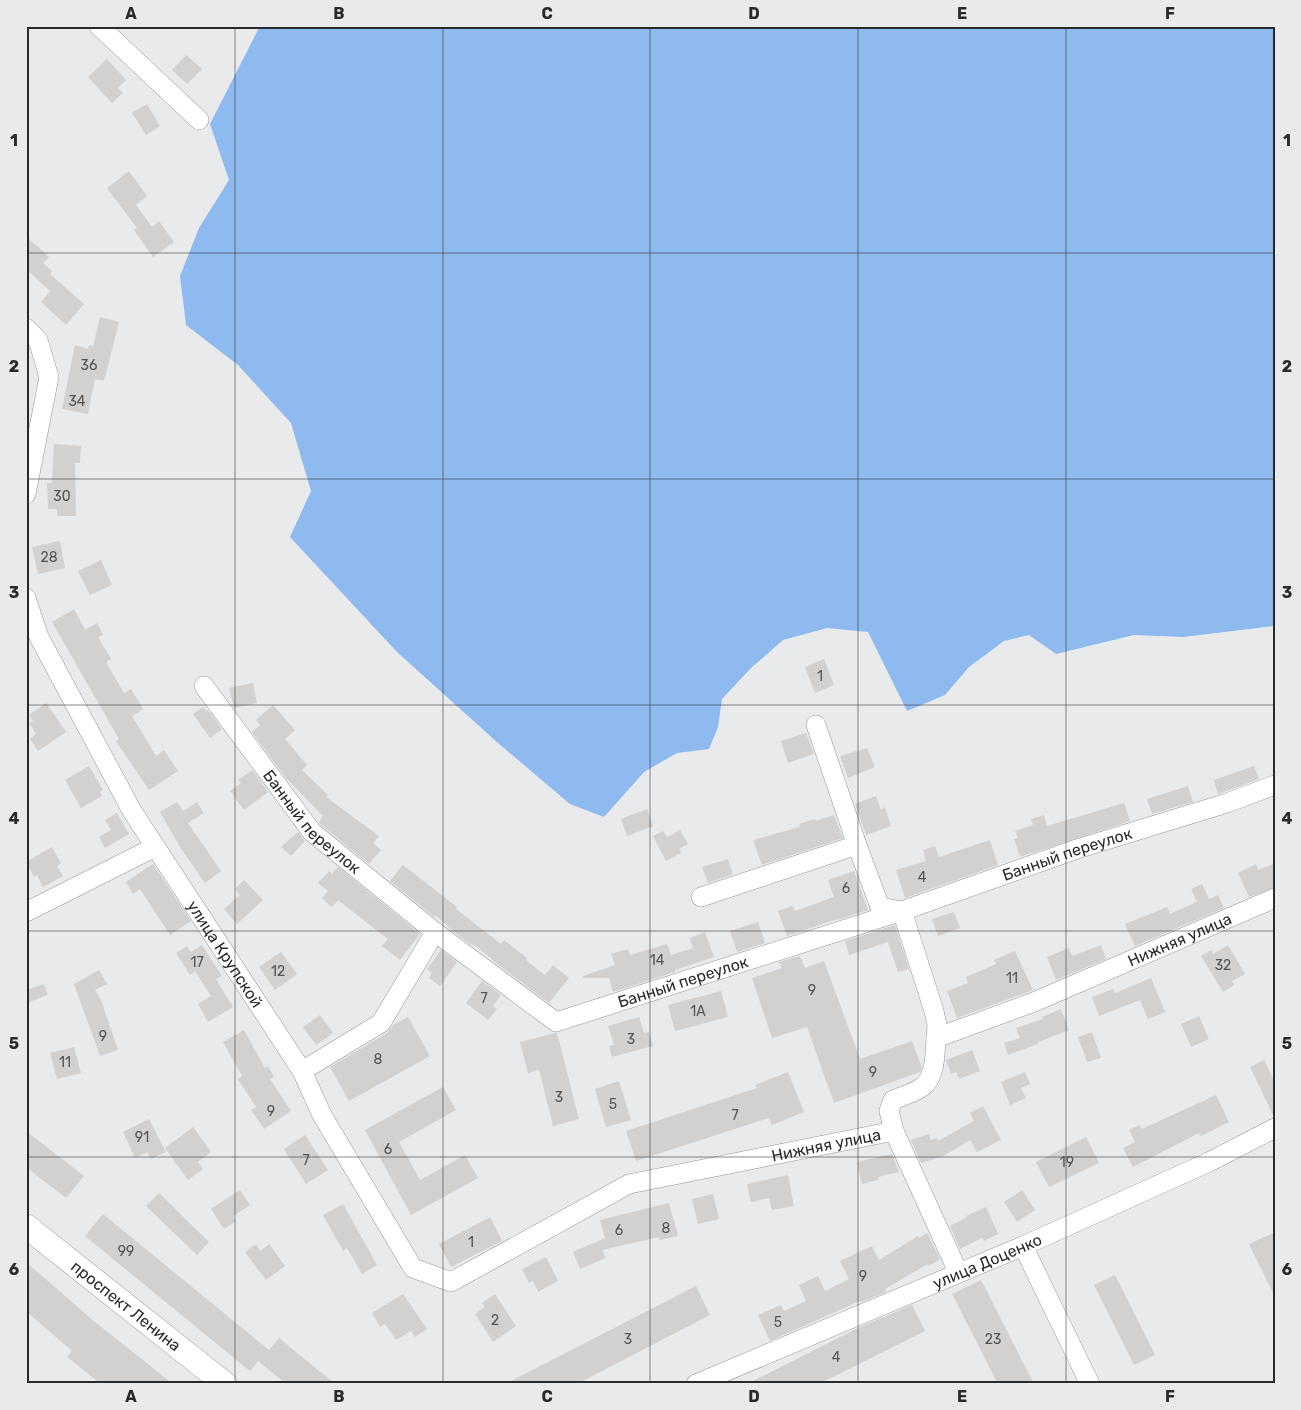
<svg xmlns="http://www.w3.org/2000/svg" width="1301" height="1410" viewBox="0 0 1301 1410" font-family="Rubik,sans-serif">
<rect width="100%" height="100%" fill="#e8eaec"/>
<polygon fill="#8ebaf0" points="260,26 1275,26 1275,626 1183,637 1134,635 1056,654 1029,635 1004,641 969,667 945,695 907,711 868,632 827,628 783,640 751,668 722,699 718,727 709,749 677,753 644,772 604,817 570,804 498,743 397,652 290,537 311,491 291,423 238,365 186,325 180,276 199,228 229,180 210,124"/>
<g fill="#d3d0d0">
<polygon points="186,55 202,69 187,84 172,70"/>
<polygon points="107,59 126,80 118,88 123,93 112,103 88,77"/>
<polygon points="147,104 160,126 146,135 132,113"/>
<polygon points="129,171 147,196 136,205 152,227 159,221 174,242 153,257 134,230 137,228 107,188"/>
<polygon points="26,236 49,257 43,263 52,271 50,274 84,304 66,325 41,302 50,291 26,269"/>
<polygon points="100,317 119,322 104,381 95,379 88,414 62,409 75,345 88,349 89,345 93,346"/>
<polygon points="54,444 81,446 80,463 75,463 76,516 57,516 57,509 48,509 47,483 52,483"/>
<polygon points="60,541 65,568 38,574 32,547"/>
<polygon points="101,560 112,585 90,595 78,571"/>
<polygon points="74,609 85,630 97,623 103,635 98,637 111,659 106,662 124,693 131,689 143,709 132,716 156,756 164,750 178,771 149,790 116,741 119,739 52,622"/>
<polygon points="824,659 834,685 815,693 805,667"/>
<polygon points="253,683 257,703 234,708 229,688"/>
<polygon points="46,703 66,732 38,751 30,739 36,734 29,723 33,721 29,715"/>
<polygon points="273,705 295,730 285,739 307,765 302,770 328,795 326,797 379,836 373,843 381,850 369,864 320,824 319,822 323,816 286,778 252,732 260,725 256,720"/>
<polygon points="203,707 206,711 208,710 222,729 210,738 193,714"/>
<polygon points="806,733 814,754 788,763 781,741"/>
<polygon points="867,748 875,767 848,778 840,756"/>
<polygon points="89,766 103,790 100,792 102,796 81,808 65,780"/>
<polygon points="1254,766 1259,779 1218,794 1214,780"/>
<polygon points="252,770 268,792 244,810 230,791 241,783 238,780"/>
<polygon points="1188,786 1193,802 1152,814 1147,799"/>
<polygon points="876,796 881,810 885,807 891,826 866,835 855,804"/>
<polygon points="177,802 183,811 197,802 204,813 188,823 221,871 205,883 180,847 160,812"/>
<polygon points="1124,803 1130,821 1020,857 1014,839 1018,838 1015,831 1033,825 1031,819 1044,815 1047,826"/>
<polygon points="647,809 653,826 627,836 621,819"/>
<polygon points="117,813 129,834 105,848 99,837 111,830 105,820"/>
<polygon points="834,815 843,838 762,865 753,840 800,827 799,824 815,819 816,821"/>
<polygon points="680,830 688,844 679,849 681,853 666,861 653,836 663,831 667,837"/>
<polygon points="298,832 305,841 291,856 281,847"/>
<polygon points="990,840 998,865 905,898 896,870 926,861 923,850 935,846 939,857"/>
<polygon points="52,847 61,863 57,866 63,876 43,887 37,875 34,877 26,862"/>
<polygon points="728,859 733,874 708,883 702,867"/>
<polygon points="1275,863 1275,887 1249,897 1238,873 1256,864 1258,870"/>
<polygon points="153,864 191,921 170,935 140,889 133,894 126,882"/>
<polygon points="403,865 457,907 456,909 501,944 504,940 527,958 526,960 545,975 553,965 569,978 549,1003 496,963 476,946 470,944 450,929 447,925 435,915 434,917 390,881"/>
<polygon points="338,867 420,934 400,960 382,946 388,939 338,900 332,907 322,898 328,891 318,883 329,871 332,874"/>
<polygon points="854,871 868,910 837,920 837,919 787,936 778,911 793,906 795,911 834,897 828,880"/>
<polygon points="244,880 263,900 237,924 224,909 240,895 235,889"/>
<polygon points="1202,884 1209,899 1218,895 1224,908 1135,946 1125,924 1167,907 1170,914 1197,902 1191,889"/>
<polygon points="954,912 960,928 938,936 932,919"/>
<polygon points="758,922 765,943 737,952 730,931"/>
<polygon points="895,925 909,969 898,972 888,942 849,955 845,941"/>
<polygon points="705,932 714,957 675,970 675,972 613,992 609,978 583,978 583,976 615,965 611,954 628,949 630,955 667,944 671,955 693,948 690,938"/>
<polygon points="202,945 222,976 216,979 233,1007 208,1022 198,1004 211,996 195,971 190,975 176,953 187,946 191,952"/>
<polygon points="1101,945 1106,959 1056,980 1047,957 1069,948 1072,956"/>
<polygon points="1228,945 1245,974 1232,981 1234,985 1223,992 1201,956 1211,950 1213,954"/>
<polygon points="441,950 457,962 440,986 429,978 432,973 427,969"/>
<polygon points="1015,951 1033,990 957,1018 947,991 968,983 966,977 996,964 994,960"/>
<polygon points="281,952 297,974 275,990 259,967"/>
<polygon points="800,956 805,968 824,961 860,1059 912,1041 922,1068 920,1072 834,1103 807,1027 772,1038 752,978 782,968 779,962"/>
<polygon points="99,970 107,984 95,990 101,1000 118,1050 100,1056 74,984"/>
<polygon points="1151,978 1165,1012 1148,1019 1140,1000 1099,1016 1092,997 1113,989 1115,993"/>
<polygon points="482,981 501,995 493,1006 497,1009 488,1020 466,1003"/>
<polygon points="44,984 48,995 26,1003 26,990"/>
<polygon points="721,991 728,1017 675,1031 668,1005"/>
<polygon points="1061,1009 1069,1030 1038,1042 1038,1044 1008,1055 1004,1043 1020,1038 1016,1028 1043,1019 1042,1017"/>
<polygon points="320,1015 333,1033 316,1045 303,1027"/>
<polygon points="1199,1016 1209,1039 1191,1047 1181,1024"/>
<polygon points="408,1017 430,1056 349,1101 330,1067 387,1033 393,1025"/>
<polygon points="639,1017 644,1033 649,1032 653,1046 612,1057 609,1046 614,1045 608,1026"/>
<polygon points="244,1030 265,1068 268,1066 274,1077 270,1079 291,1111 264,1129 251,1110 256,1107 238,1079 242,1076 223,1042"/>
<polygon points="1092,1032 1101,1058 1087,1062 1078,1037"/>
<polygon points="555,1033 557,1033 579,1119 553,1126 539,1070 528,1073 520,1042"/>
<polygon points="74,1047 81,1073 57,1079 50,1053"/>
<polygon points="972,1050 980,1071 959,1079 956,1072 951,1074 946,1060"/>
<polygon points="1264,1060 1275,1082 1274,1117 1250,1067"/>
<polygon points="788,1072 804,1112 772,1125 769,1118 636,1161 626,1131 757,1088 755,1085"/>
<polygon points="1025,1072 1030,1084 1021,1088 1026,1098 1010,1105 1001,1082"/>
<polygon points="619,1081 631,1120 606,1127 595,1089"/>
<polygon points="443,1087 456,1110 399,1142 420,1180 465,1155 478,1178 411,1215 365,1130"/>
<polygon points="1216,1095 1229,1122 1201,1136 1199,1133 1133,1167 1123,1148 1135,1142 1129,1130 1140,1125 1142,1129"/>
<polygon points="983,1106 1001,1140 977,1152 970,1140 943,1156 921,1163 911,1140 929,1134 931,1140 937,1138 938,1141 974,1121 970,1113"/>
<polygon points="149,1119 166,1152 151,1159 147,1152 135,1158 123,1132"/>
<polygon points="193,1127 211,1152 198,1162 203,1169 188,1180 165,1148"/>
<polygon points="26,1131 84,1176 66,1198 26,1167"/>
<polygon points="305,1135 328,1170 306,1184 284,1149"/>
<polygon points="1086,1137 1099,1163 1049,1187 1036,1162"/>
<polygon points="892,1154 899,1172 878,1177 878,1180 862,1184 857,1162"/>
<polygon points="788,1175 794,1206 772,1210 769,1198 751,1202 747,1184"/>
<polygon points="240,1190 250,1205 233,1216 236,1221 224,1229 211,1209"/>
<polygon points="1022,1190 1035,1210 1017,1222 1004,1202"/>
<polygon points="159,1193 209,1242 197,1255 146,1206"/>
<polygon points="713,1194 719,1219 698,1224 692,1199"/>
<polygon points="669,1203 678,1236 660,1240 659,1237 602,1250 606,1258 580,1269 573,1252 605,1238 600,1220"/>
<polygon points="343,1204 377,1265 362,1274 347,1248 343,1251 323,1215"/>
<polygon points="986,1207 998,1234 984,1241 982,1238 960,1249 950,1226 967,1217 966,1216"/>
<polygon points="103,1214 269,1350 279,1338 335,1384 286,1384 258,1361 250,1371 85,1236"/>
<polygon points="490,1217 502,1241 451,1267 439,1244"/>
<polygon points="1275,1232 1275,1297 1249,1244"/>
<polygon points="927,1233 940,1259 929,1266 928,1264 885,1289 886,1292 861,1302 860,1301 770,1341 758,1315 781,1305 784,1311 806,1301 799,1285 818,1276 825,1291 849,1279 840,1261 872,1246 879,1260 918,1236 919,1238"/>
<polygon points="256,1244 260,1251 269,1244 285,1266 266,1280 245,1252"/>
<polygon points="546,1257 558,1281 538,1292 533,1281 529,1283 522,1269"/>
<polygon points="26,1262 95,1322 173,1384 101,1384 67,1357 72,1351 26,1311"/>
<polygon points="1115,1275 1155,1355 1134,1365 1094,1285"/>
<polygon points="981,1280 1034,1384 998,1384 952,1294"/>
<polygon points="696,1286 710,1315 577,1384 505,1384"/>
<polygon points="403,1294 427,1329 415,1337 411,1331 396,1340 385,1324 380,1327 372,1313"/>
<polygon points="495,1294 516,1326 493,1342 475,1314 485,1307 482,1303"/>
<polygon points="912,1305 925,1331 819,1384 747,1384 860,1327"/>
</g>
<g fill="none" stroke-linecap="round" stroke-linejoin="round">
<defs>
<g id="minor">
<polyline points="99,26 199,120"/>
<polyline points="26,328 38,340 49,377 26,494"/>
<path id="s1" d="M26 598 39 637 132 811 302 1071 322 1115 413 1268 451 1282 629 1184 894 1131 889 1111 893 1100C902 1096 914 1093 922 1087 936 1077 935 1053 936 1038L1034 1002 1275 898"/>
<path id="s2" d="M204 686 312 832 435 932 556 1022 902 911 1077 849 1227 803 1275 785"/>
<polyline points="816,725 857,845 880,907 902,911 934,1011 937,1025 936,1038"/>
<polyline points="701,897 857,845"/>
<polyline points="26,912 155,847"/>
<polyline points="302,1071 381,1023 435,932"/>
<polyline points="894,1131 958,1272"/>
<polyline points="1023,1246 1090,1384"/>
<path id="s3" d="M696 1384 1023 1246 1209 1162 1275 1128"/>
</g>
<g id="major">
<path id="s4" d="M26 1226 225 1384"/>
</g>
</defs>
<use href="#minor" stroke="#949698" stroke-width="20"/>
<use href="#major" stroke="#949698" stroke-width="25"/>
<use href="#minor" stroke="#fff" stroke-width="19"/>
<use href="#major" stroke="#fff" stroke-width="24"/>
</g>
<path fill="none" stroke="#292a2b" stroke-width="1" stroke-opacity="0.55" d="M235 26V1384M443 26V1384M650 26V1384M858 26V1384M1066 26V1384M26 253H1275M26 479H1275M26 705H1275M26 931H1275M26 1157H1275"/>
<g text-anchor="middle" dominant-baseline="central" stroke-width="4" stroke-linejoin="round" paint-order="stroke">
<g font-size="14" fill="#545454">
<text x="89" y="365">36</text>
<text x="77" y="401">34</text>
<text x="62" y="496">30</text>
<text x="49" y="557">28</text>
<text x="820" y="676">1</text>
<text x="922" y="877">4</text>
<text x="846" y="888">6</text>
<text x="657" y="960">14</text>
<text x="197" y="962">17</text>
<text x="1223" y="965">32</text>
<text x="278" y="971">12</text>
<text x="1012" y="978">11</text>
<text x="812" y="990">9</text>
<text x="484" y="998">7</text>
<text x="698" y="1011">1А</text>
<text x="103" y="1036">9</text>
<text x="631" y="1039">3</text>
<text x="378" y="1059">8</text>
<text x="65" y="1062">11</text>
<text x="873" y="1072">9</text>
<text x="559" y="1097">3</text>
<text x="613" y="1104">5</text>
<text x="271" y="1111">9</text>
<text x="735" y="1115">7</text>
<text x="142" y="1137">91</text>
<text x="388" y="1149">6</text>
<text x="306" y="1160">7</text>
<text x="1067" y="1162">19</text>
<text x="666" y="1228">8</text>
<text x="619" y="1230">6</text>
<text x="471" y="1242">1</text>
<text x="126" y="1251">99</text>
<text x="863" y="1276">9</text>
<text x="495" y="1320">2</text>
<text x="778" y="1322">5</text>
<text x="628" y="1339">3</text>
<text x="993" y="1339">23</text>
<text x="836" y="1357">4</text>
</g>
<g font-size="16" fill="#292a2b" stroke="#e8eaec">
<text stroke="none"><textPath href="#s2" startOffset="174">Банный переулок</textPath></text>
<text stroke="none"><textPath href="#s2" startOffset="1029">Банный переулок</textPath></text>
<text stroke="none"><textPath href="#s1" startOffset="1669">Нижняя улица</textPath></text>
<text stroke="none"><textPath href="#s1" startOffset="409">улица Крупской</textPath></text>
<text stroke="none"><textPath href="#s2" startOffset="624">Банный переулок</textPath></text>
<text stroke="none"><textPath href="#s1" startOffset="1220">Нижняя улица</textPath></text>
<text stroke="none"><textPath href="#s3" startOffset="316">улица Доценко</textPath></text>
<text stroke="none"><textPath href="#s4" startOffset="128">проспект Ленина</textPath></text>
</g>
</g>
<rect width="1301" height="1410" fill="none" stroke="#e8eaec" stroke-width="55"/>
<rect x="28" y="28" width="1246" height="1354" fill="none" stroke="#292a2b" stroke-width="2"/>
<g font-size="16" text-anchor="middle" font-weight="bold" fill="#292a2b">
<text x="131" y="19">A</text>
<text x="339" y="19">B</text>
<text x="547" y="19">C</text>
<text x="754" y="19">D</text>
<text x="962" y="19">E</text>
<text x="1170" y="19">F</text>
<text x="14" y="146">1</text>
<text x="1287" y="146">1</text>
<text x="14" y="372">2</text>
<text x="1287" y="372">2</text>
<text x="14" y="598">3</text>
<text x="1287" y="598">3</text>
<text x="14" y="824">4</text>
<text x="1287" y="824">4</text>
<text x="14" y="1049">5</text>
<text x="1287" y="1049">5</text>
<text x="14" y="1275">6</text>
<text x="1287" y="1275">6</text>
<text x="131" y="1402">A</text>
<text x="339" y="1402">B</text>
<text x="547" y="1402">C</text>
<text x="754" y="1402">D</text>
<text x="962" y="1402">E</text>
<text x="1170" y="1402">F</text>
</g>
</svg>
